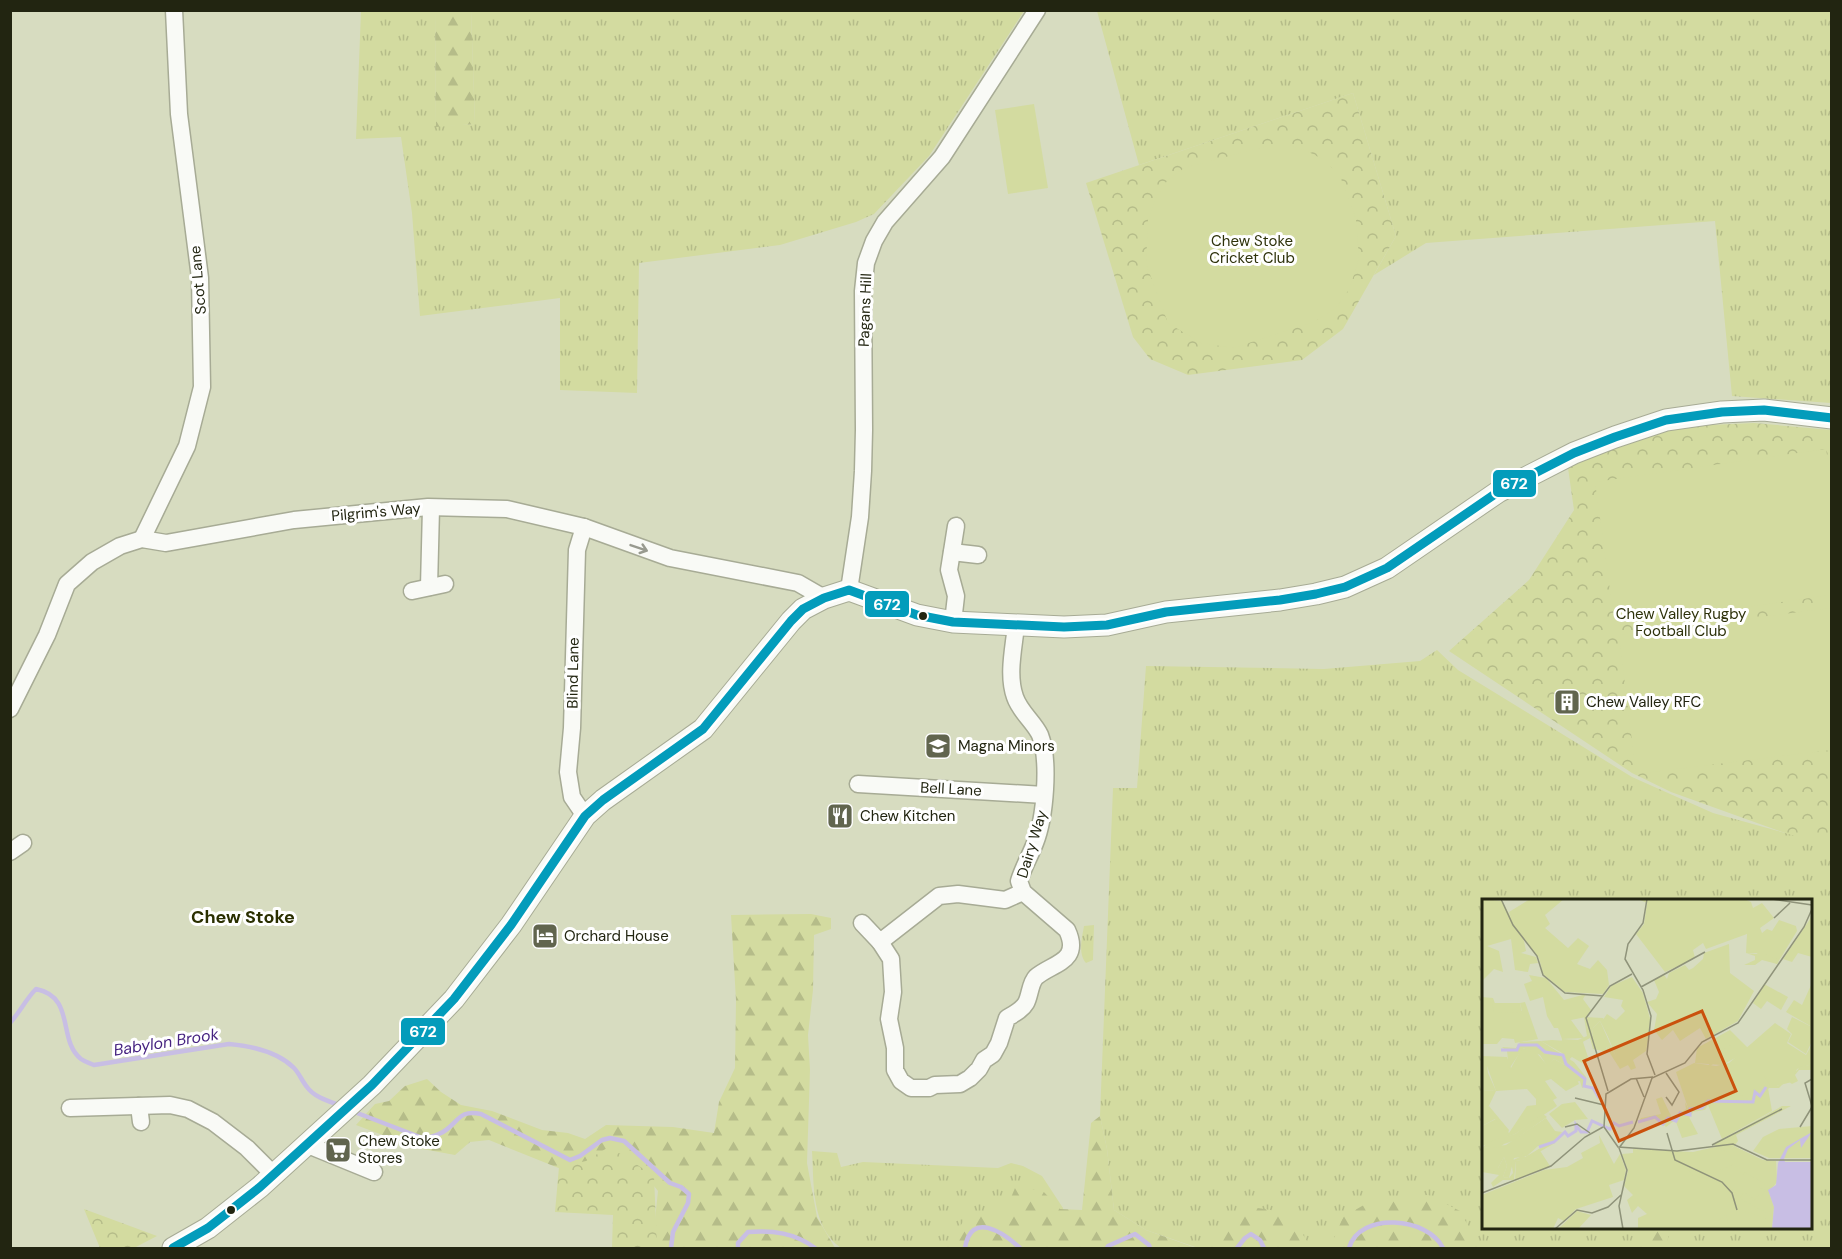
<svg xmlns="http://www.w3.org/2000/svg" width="1842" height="1259" viewBox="0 0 1842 1259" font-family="'DM Sans',sans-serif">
<defs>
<pattern id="grass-tufts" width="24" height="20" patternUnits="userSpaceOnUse" patternTransform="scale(1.5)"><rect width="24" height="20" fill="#d3dba0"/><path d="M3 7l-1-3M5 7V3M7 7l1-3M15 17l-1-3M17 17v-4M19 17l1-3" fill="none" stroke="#b5bc89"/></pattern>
<pattern id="forest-firs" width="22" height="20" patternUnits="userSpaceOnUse" patternTransform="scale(1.5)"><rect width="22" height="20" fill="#d3dba0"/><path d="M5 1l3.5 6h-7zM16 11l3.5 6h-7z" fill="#b5bc89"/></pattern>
<pattern id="park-crowns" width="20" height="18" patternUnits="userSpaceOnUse" patternTransform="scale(1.5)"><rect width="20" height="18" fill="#d3dba0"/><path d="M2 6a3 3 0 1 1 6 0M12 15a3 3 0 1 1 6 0" fill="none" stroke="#b5bc89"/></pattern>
</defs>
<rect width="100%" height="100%" fill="#d7dcc0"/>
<g fill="url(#grass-tufts)" fill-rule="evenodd">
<polygon points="361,11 435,11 436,126 475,124 471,11 1024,11 929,156 874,214 856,222 780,245 639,263 637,393 560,390 560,298 420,316 412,213 401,137 356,139"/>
<polygon points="1097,11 1831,11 1831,403 1732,396 1715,221 1426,243 1374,275 1396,236 1353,93 1139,165"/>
<path d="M1437 650 1458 670 1632 777 1713 813 1785 833 1831 835V1248H1198L1146 1230 1114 1210 1107 1149 1100 1116 1113 788H1137L1146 666 1324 669 1420 661ZM1484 900H1810V1228H1484Z"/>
<path d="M1094 925 1093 960 1086 963C1078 954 1082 937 1084 926Z"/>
<path d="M812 1151 837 1153 841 1167 863 1162 998 1168 1011 1163 1023 1166 1042 1176 1063 1208 1068 1248H841C811 1227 814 1184 812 1151Z"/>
</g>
<g fill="url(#forest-firs)">
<polygon points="435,11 471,11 475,124 436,127"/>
<polygon points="811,914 831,918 831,929 814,935 813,990 808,1035 810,1070 807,1163 817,1217 835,1248 652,1248 658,1191 640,1169 571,1173 489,1140 470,1142 455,1155 417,1148 356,1125 375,1104 389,1101 405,1086 427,1079 441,1092 461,1105 492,1111 542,1130 568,1133 585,1139 606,1125 673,1127 714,1133 719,1102 735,1068 736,1000 731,915"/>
<polygon points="1100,1116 1107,1149 1114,1210 1146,1230 1196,1248 1221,1241 1245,1206 1290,1213 1311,1248 945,1248 965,1219 980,1211 1005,1212 1015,1188 1042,1190 1060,1209 1082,1210 1091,1123"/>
<polygon points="1428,1195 1460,1211 1477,1242 1489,1248 1330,1248 1343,1217 1369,1202"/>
<polygon points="1641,1228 1669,1228 1667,1248 1629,1248"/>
</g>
<g fill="url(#park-crowns)">
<polygon points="1353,93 1396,236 1343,329 1302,360 1188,375 1150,359 1133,337 1086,183"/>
<polygon points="1754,423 1831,430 1831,838 1802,838 1785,833 1671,792 1632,773 1449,651 1529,580 1574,510 1568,468 1619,436 1688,426"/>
<polygon points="607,1148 621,1154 654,1176 657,1248 612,1248 613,1215 555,1212 559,1167 586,1161"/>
<polygon points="84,1209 157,1236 134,1248 100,1248"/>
</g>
<g fill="#d3dba0">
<polygon points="1034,104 1048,188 1008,194 995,110"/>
<polygon points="1271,145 1288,145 1305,150 1324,160 1340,176 1356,219 1359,257 1350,288 1336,308 1314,322 1233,348 1201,343 1168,323 1146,264 1148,220 1155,199 1167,181 1184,168"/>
<polygon points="1826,449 1832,485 1831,595 1615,626 1595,482"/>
<polygon points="1831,608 1831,750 1636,774 1619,635"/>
</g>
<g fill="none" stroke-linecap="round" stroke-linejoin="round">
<g stroke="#c8bee4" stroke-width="4.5">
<path d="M10 1023C20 1012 26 999 36 989 76 997 57 1040 81 1059 85 1062 90 1063 94 1065L229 1044C252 1046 277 1051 294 1068 299 1073 302 1081 307 1087 314 1097 328 1101 339 1105"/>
<path d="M352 1111 425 1139C430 1137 438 1135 443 1132 459 1122 459 1109 481 1114L570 1160 580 1156 602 1140 610 1138 624 1141 670 1183 681 1187 689 1194 688 1203 673 1232 671 1248"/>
<path d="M738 1248V1243L748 1232C773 1230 795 1233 815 1248"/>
<path d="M965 1248C971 1210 1004 1233 1020 1248"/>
<polyline points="1107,1248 1108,1246 1135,1234 1149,1245 1150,1248"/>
<polyline points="1237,1248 1245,1238 1251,1234 1260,1240 1264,1248"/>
<path d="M1349 1248C1360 1211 1428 1217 1443 1248"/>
</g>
<defs>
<g id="minor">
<polyline points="584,527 577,550 572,728 568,772 572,797 585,816"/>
<polyline points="142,539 187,446 202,387 200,278 179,114 174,10"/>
<polyline points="952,552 978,555"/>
<polyline points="429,587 431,508"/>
<polyline points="849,590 860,517 863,471 864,430 863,291 866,263 874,241 885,222 942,157 1037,10"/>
<polyline points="412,591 445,584"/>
<polyline points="953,622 956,596 949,570 956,526"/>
<polyline points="10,709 47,635 67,584 92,562 120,546 142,539 166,543 294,520 428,507 507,509 584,527 670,558 798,583 824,598"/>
<polyline points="858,784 1044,795"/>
<polyline points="10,852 23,843"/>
<polyline points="862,923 880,942 939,896 958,894 1005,900 1023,892"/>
<path d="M880 942 891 959 893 992 889 1019 895 1048V1070L901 1081 911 1088H929L935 1085 960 1084 970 1078 979 1069 984 1060 993 1054 999 1043 1007 1018C1014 1014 1022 1010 1026 1003 1030 996 1030 983 1036 977 1052 963 1082 962 1067 930L1023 892 1019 881C1023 868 1030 856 1035 843 1045 818 1050 761 1040 735 1034 722 1020 712 1015 697 1007 675 1014 647 1016 625"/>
<polyline points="139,1106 141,1122"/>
<polyline points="70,1108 170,1105 188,1109 213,1122 247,1148 274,1175"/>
<polyline points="308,1145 374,1172"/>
</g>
<polyline id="major" points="173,1248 208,1228 260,1187 372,1085 454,999 511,925 585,816 603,800 703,729 791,621 803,609 824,598 849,590 917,615 953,622 1064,627 1107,625 1166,612 1280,600 1316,594 1345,587 1387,568 1498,492 1574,453 1615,437 1666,420 1722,412 1764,410 1832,418"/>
</defs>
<use href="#minor" stroke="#a7ab95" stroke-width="19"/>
<use href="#major" stroke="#a7ab95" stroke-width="23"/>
<use href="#minor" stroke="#f9faf6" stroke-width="16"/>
<use href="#major" stroke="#f9faf6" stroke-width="21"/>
<defs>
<polyline id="bus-1" points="173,1248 208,1228 260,1187 372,1085 454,999 511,925 585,816 603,800 703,729 791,621 803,609 824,598 849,590 917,615 953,622 1064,627 1107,625 1166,612 1280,600 1316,594 1345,587 1387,568 1498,492 1574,453 1615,437 1666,420 1722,412 1764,410 1832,418"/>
</defs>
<use href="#bus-1" stroke="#fff" stroke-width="14"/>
<use href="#bus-1" stroke="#039cbb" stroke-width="9"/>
</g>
<defs><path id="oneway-shaft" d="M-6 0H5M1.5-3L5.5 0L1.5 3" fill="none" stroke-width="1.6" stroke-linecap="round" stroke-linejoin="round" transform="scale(1.5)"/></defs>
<use stroke="#989a8f" href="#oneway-shaft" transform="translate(639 548) rotate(19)"/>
<defs>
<symbol id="building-square" viewBox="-11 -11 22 22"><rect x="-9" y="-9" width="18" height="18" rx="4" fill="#61654e" stroke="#fff"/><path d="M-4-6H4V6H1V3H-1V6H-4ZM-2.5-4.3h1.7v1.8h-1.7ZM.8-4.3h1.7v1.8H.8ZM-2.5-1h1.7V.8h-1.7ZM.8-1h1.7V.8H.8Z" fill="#fff"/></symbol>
<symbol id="school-square" viewBox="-11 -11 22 22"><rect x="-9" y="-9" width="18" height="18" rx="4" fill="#61654e" stroke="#fff"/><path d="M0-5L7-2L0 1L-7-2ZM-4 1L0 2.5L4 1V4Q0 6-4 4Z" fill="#fff"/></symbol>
<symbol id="restaurant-square" viewBox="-11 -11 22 22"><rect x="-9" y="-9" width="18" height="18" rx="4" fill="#61654e" stroke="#fff"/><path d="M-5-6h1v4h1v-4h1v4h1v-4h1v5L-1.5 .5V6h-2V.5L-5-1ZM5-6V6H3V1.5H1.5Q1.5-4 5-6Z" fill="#fff"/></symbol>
<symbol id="hotel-square" viewBox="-11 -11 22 22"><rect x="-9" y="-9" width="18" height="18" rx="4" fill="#61654e" stroke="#fff"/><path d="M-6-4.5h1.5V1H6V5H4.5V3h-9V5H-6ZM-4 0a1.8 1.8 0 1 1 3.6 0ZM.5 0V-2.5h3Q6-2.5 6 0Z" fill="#fff"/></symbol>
<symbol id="supermarket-square" viewBox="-11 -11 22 22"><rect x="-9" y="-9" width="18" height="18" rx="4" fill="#61654e" stroke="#fff"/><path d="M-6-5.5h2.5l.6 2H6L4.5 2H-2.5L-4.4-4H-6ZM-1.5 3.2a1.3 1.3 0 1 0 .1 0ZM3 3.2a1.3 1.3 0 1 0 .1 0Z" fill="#fff"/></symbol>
</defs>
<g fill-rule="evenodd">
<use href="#building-square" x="1552" y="687" width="30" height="30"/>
<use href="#school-square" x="923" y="731" width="30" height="30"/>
<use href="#restaurant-square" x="825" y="801" width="30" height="30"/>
<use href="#hotel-square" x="530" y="921" width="30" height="30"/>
<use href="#supermarket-square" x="323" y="1135" width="30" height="30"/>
</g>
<g fill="#222511" stroke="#fff" stroke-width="2">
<circle cx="923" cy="616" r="5"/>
<circle cx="231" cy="1210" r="5"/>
</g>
<g text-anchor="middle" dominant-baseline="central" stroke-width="6" stroke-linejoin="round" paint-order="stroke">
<g font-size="15" fill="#2e320b" stroke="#fff">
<text x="1252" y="241">Chew Stoke<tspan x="1252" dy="17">Cricket Club</tspan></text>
<text x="1681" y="614">Chew Valley Rugby<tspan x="1681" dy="17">Football Club</tspan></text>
</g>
<g font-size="15" fill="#222511" stroke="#fff">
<text transform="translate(198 280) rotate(-95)">Scot Lane</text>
<text transform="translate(865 310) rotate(-88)">Pagans Hill</text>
<text transform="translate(376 512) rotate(-5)">Pilgrim's Way</text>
<text transform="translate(573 673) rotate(-89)">Blind Lane</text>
<text transform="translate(951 789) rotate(3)">Bell Lane</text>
<text transform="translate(1032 844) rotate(-73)">Dairy Way</text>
</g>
<g font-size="15" fill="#222511" stroke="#fff" text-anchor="start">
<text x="1586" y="702">Chew Valley RFC</text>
<text x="958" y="746">Magna Minors</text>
<text x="860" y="816">Chew Kitchen</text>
<text x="564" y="936">Orchard House</text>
<text x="358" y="1141">Chew Stoke<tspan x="358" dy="17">Stores</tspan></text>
</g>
<g font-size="16" font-style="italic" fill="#462380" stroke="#fff">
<text transform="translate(166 1042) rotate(-9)">Babylon Brook</text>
</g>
<g font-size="18" font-weight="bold" fill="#2a2f00" stroke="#fff">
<text x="243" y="917">Chew Stoke</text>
</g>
</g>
<g transform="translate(1482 899)">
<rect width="330" height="330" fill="#d7dcc0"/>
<path d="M0 0 20 2 42 42 44 52 39 54 54 58 56 64 48 65 46 73 33 71 29 40 5 47 17 52 21 73 12 70 0 82ZM48 0H82L63 16 68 25 63 29 86 49 96 39 107 47 95 65 108 70 116 61 125 71 127 86 121 95 83 93 61 75 57 59 31 25 27 13ZM156 0H262L269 3 271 9 280 4 292 19 278 29 280 34 285 30 290 32 297 21 314 27 315 32 295 65 274 54H264L265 35 224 50 221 44 211 51 213 59 183 73 154 35 162 25 165 4ZM330 17V58L316 54 310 63 301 60ZM247 45 248 74 272 92 256 122 224 140 218 129 198 142 191 131 180 141 172 131 175 115 165 103 174 100 177 93 172 81 182 76 185 80 187 74 203 66 207 71 211 69 221 60 222 54ZM47 76 64 79 82 101 104 95 101 100 109 111 104 118 89 121 102 139 80 140 76 129H72L65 117 61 98 48 102 42 85 50 82ZM150 78 161 94 169 123 164 152 151 161 154 169 149 171 146 166 138 170 124 148H113L110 140 111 129 118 122 134 158 120 122 125 115 134 121 143 112 139 107 141 101 122 98 129 87ZM330 84V128L304 113 312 101 320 106ZM0 98 11 99 16 113 40 112 38 104 43 103 56 140 33 144 32 140 20 139 15 145H0ZM293 124 309 135 305 144 324 156 330 145V161L327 166 315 170 310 183 286 189 290 212 240 240 226 206 223 211 206 209 194 173 212 164 234 167 247 164ZM70 141 101 143 106 158 100 164 90 158 85 162 80 154 59 142ZM40 149 53 152 65 166 72 160 90 170 97 185 84 192 69 180 63 182 75 199 71 201 75 207 33 235 0 247V227L14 220 27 234 45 207 54 206V200L45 190 14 192 3 215 0 214V191L14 192 5 167H0V157L25 158 29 169ZM93 203 106 220 93 221 80 229 67 215 80 205ZM201 214 207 218 216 235 200 239 194 223ZM64 219 73 232 80 233 71 243 56 247 45 257 32 259 27 279 21 278 25 267 22 258 16 269 0 270V249L24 246ZM330 227V259H287L271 252 281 238 297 230ZM117 236 132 265 138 255 144 271 142 281 127 286 131 298 94 310 82 322 76 319 71 330H0V296L62 271 85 268 101 259 99 254 118 244ZM252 247 281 261 294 262 295 283 287 293 292 308 290 330H156V319L165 315 156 307 150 314 145 301 151 296 142 287 146 272 140 255 151 254V250L211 253 233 248 247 252ZM57 250 68 267 33 282 34 262 43 260ZM95 312 109 316 96 330H76Z" fill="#d3dba0"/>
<path d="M264 54 286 56 297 61 295 65 280 61 273 66H262L273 61V57ZM10 104H38L40 114 12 113ZM102 118 121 119 136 157 118 122 111 129 110 140 113 148H124L126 153 111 150 108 139 97 145 80 144V140L96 141 105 137ZM59 142 92 163 104 178V187L100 189 98 182 93 183 90 170 72 160 65 167 58 156 41 149 27 170 25 152 20 148 34 149 38 143ZM328 160 330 171H317L313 176 316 182 310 185 305 181 297 189H287L281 197 276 199 274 195 270 206 257 202 234 206 226 203 222 211 211 213 207 219 201 215 184 228 175 219 156 224 159 219 179 215 174 200 180 198 190 219 204 210 203 203 206 209H213L226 199 238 202 242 195 245 199 256 195 269 201 272 193 280 195 282 187 288 186 282 177 296 187 300 179H308L318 168 327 166ZM5 166 6 174 14 192 0 191V167ZM7 207 27 231 26 234 13 220 0 227V214ZM300 207H309L254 236 256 242 247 253 234 250 233 245ZM61 215 65 218 31 242 22 245 37 234 18 248 0 249 6 243 33 235ZM69 243 73 244 45 260 34 262 32 281H21L11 288 9 284 17 276 0 273 1 269H16L22 258 25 267 21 278 27 279 31 274 29 262 40 257 39 252 43 258ZM252 265 261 276 263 273 284 286V291L275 287 283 292 279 299 285 304V314L259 300 264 295 272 302 277 295 272 300 262 293 258 299 243 283 211 277 205 269 232 274ZM252 295 260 311 284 319 281 330H227L244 315 246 325 254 309Z" fill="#d3dba0"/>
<path d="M282 85 306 98 299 111 285 102 279 110 271 104ZM310 118 330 128V142L324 155 306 143 310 135 305 130ZM248 131 266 149 259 156 240 166 213 164 215 149Z" fill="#d3dba0"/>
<path d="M248 133 254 143 239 152 242 158 228 167 217 149 231 141 236 151 233 143Z" fill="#d3dba0"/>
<path d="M330 233 319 249 318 241 306 250 302 260 303 263H330V330H290L292 308 286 291 294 286 296 264 304 248Z" fill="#c8bee4"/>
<path fill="none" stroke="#c8bee4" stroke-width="3" d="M19 151H35L37 146H55L63 153 81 156 84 165 103 180 102 187 111 189 117 199M156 223 173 218 181 225 186 219 194 222 198 214 208 216V210L220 209 226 202 271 203 273 193 278 197 284 188M57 248 72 243 83 233 86 237 94 232V226L99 233H105L110 222 128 230 132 224 137 227 151 223"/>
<path fill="none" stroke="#8f937a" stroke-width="1.5" d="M19 0 31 26 55 57 61 76 83 94 121 97M165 0 161 24 146 45 143 60 161 91 169 117 165 155 173 176M290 0 330 6M292 19 308 4M159 88 223 53M171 178 149 180 124 195 122 228 136 248 195 252 251 245 285 261H330M154 179 162 198M330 180 323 184 330 207M126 192 104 119 128 87 150 75M184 198 190 206 197 193 184 174M93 199 122 206M83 228 95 225 108 234M318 228 330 208M185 234 193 261 240 283 250 294 255 311M230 246 300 210M0 294 69 267 103 238 121 228M73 330 95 311 110 314 126 308 139 296M141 330 137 307 145 271 137 249 152 229 170 179 203 164 220 143 256 124 322 28 330 10"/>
<path fill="#ca510d" fill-opacity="0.15" stroke="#ca510d" stroke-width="3" d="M220 112 254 192 137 242 102 162Z"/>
<rect width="330" height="330" fill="none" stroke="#222511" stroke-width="3"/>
</g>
<g stroke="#fff" stroke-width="2">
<rect x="1492" y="469" width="45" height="29" rx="6" fill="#039cbb"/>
<rect x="864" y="590" width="46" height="28" rx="6" fill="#039cbb"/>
<rect x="400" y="1017" width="46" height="29" rx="6" fill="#039cbb"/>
</g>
<g font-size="16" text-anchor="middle" font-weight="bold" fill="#fff">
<text x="1514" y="489">672</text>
<text x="887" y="610">672</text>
<text x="423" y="1037">672</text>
</g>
<rect width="1842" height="1259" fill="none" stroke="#222511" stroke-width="24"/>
</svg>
